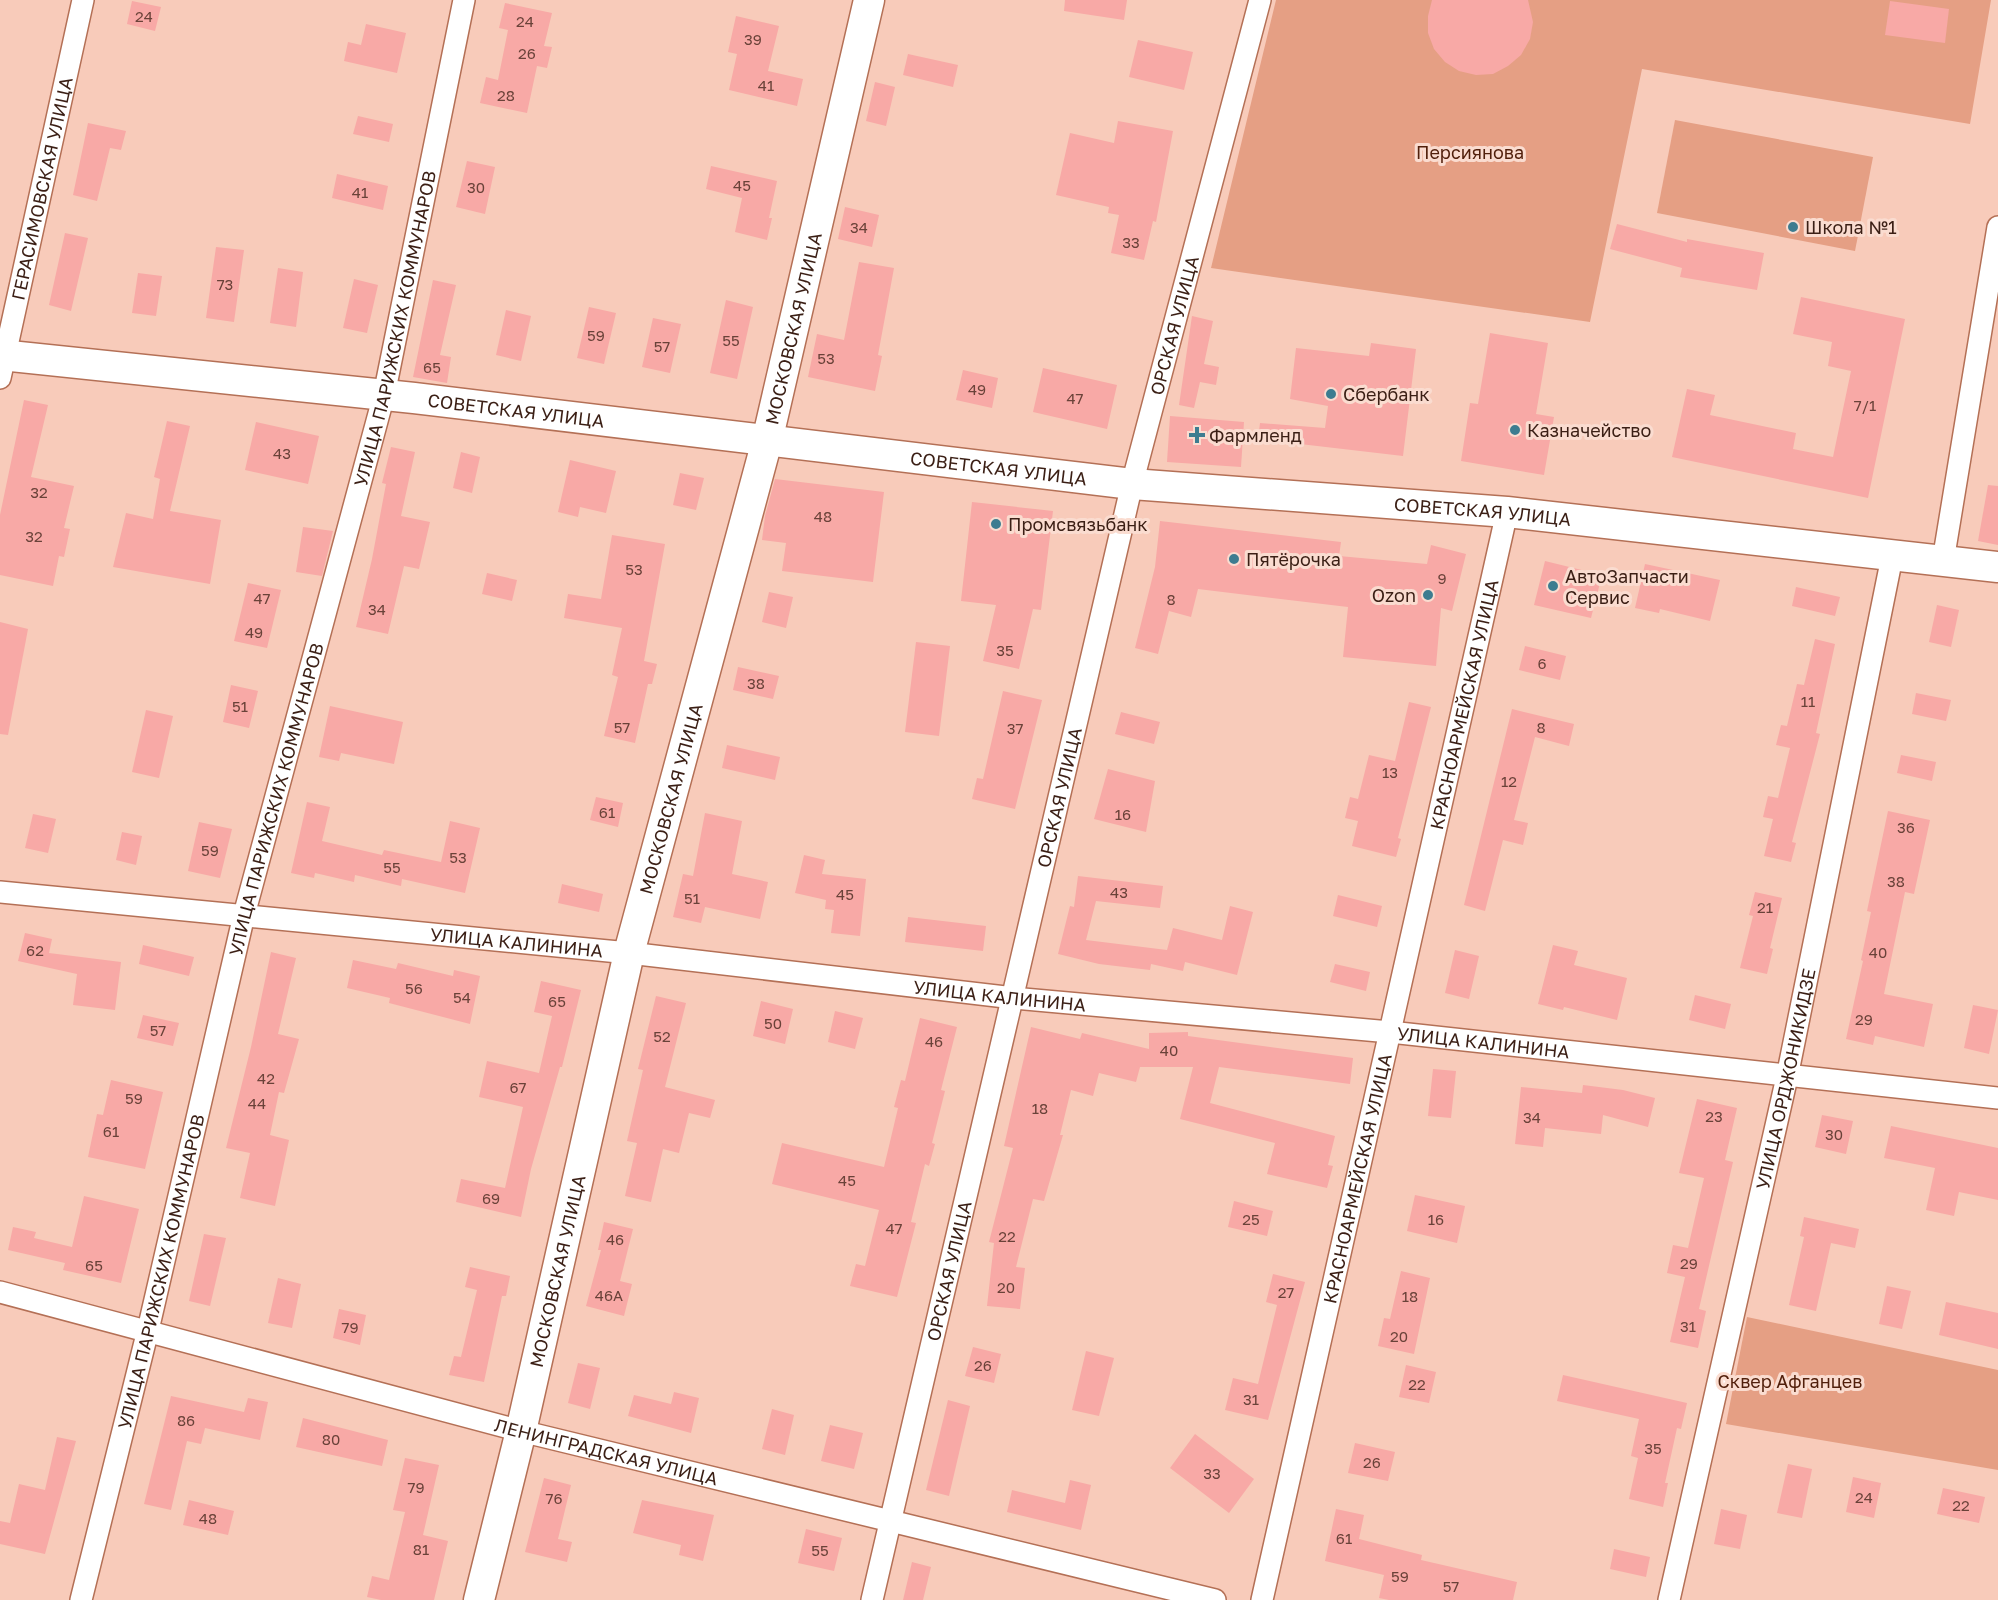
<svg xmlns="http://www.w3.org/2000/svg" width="1998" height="1600" viewBox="0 0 1998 1600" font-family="'Golos Text',sans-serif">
<rect width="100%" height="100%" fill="#f8cbba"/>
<g fill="#e59f84">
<polygon points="1276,0 1991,0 1970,124 1642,69 1590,322 1211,268"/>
<polygon points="1675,120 1873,157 1855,251 1657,213"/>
<polygon points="1747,1317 1998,1370 1998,1470 1726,1424"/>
</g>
<g fill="#f8a9a6">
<polygon points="1065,0 1127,0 1124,20 1064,11"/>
<polygon points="1432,0 1528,0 1533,22 1530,39 1521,55 1508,66 1493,74 1476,75 1459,71 1445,62 1434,49 1428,33 1428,16"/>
<polygon points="132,1 161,7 155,31 127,24"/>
<polygon points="1890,1 1949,9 1945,43 1885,35"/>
<polygon points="505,3 552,13 544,46 552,47 547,68 537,66 527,113 480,103 486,77 498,80 508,30 499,28"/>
<polygon points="736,16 779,26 768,71 803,79 797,106 729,90 737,54 728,52"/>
<polygon points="366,24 406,33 397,73 344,61 348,42 361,45"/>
<polygon points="1138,40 1193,52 1184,90 1129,77"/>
<polygon points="908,54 958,65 953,87 903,75"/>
<polygon points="875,82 895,87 886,126 866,121"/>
<polygon points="358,116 393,124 389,142 353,134"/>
<polygon points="1118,121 1173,131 1156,222 1153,221 1144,260 1111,253 1119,215 1108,213 1109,207 1056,195 1070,133 1114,143"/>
<polygon points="88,123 126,131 121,150 110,148 97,201 73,195"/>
<polygon points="467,161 495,167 485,214 456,207"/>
<polygon points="711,166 777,181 769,218 772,218 767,240 735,232 742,198 706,189"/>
<polygon points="337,174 388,186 383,210 332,198"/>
<polygon points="845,207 879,215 872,247 838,239"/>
<polygon points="1617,224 1687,242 1687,239 1764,253 1757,290 1680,277 1682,268 1610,249"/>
<polygon points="65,233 88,238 71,311 49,305"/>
<polygon points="216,247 244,250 234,322 206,318"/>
<polygon points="859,262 894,268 878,355 882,356 875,391 808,377 817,334 844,340"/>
<polygon points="278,268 303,272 296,327 270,323"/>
<polygon points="138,273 162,276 156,316 132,313"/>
<polygon points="354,279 378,285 367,333 343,328"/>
<polygon points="433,280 456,285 440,355 451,357 447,383 413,377"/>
<polygon points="1801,297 1905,319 1868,498 1672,457 1687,389 1715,395 1710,415 1796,433 1793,449 1833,457 1851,371 1828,366 1832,342 1793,334"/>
<polygon points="726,300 753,307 737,379 710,373"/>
<polygon points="589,307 616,313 604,364 577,358"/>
<polygon points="506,310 531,316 521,361 496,355"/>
<polygon points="1192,316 1213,321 1204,364 1219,367 1216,385 1200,382 1194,408 1179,405"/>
<polygon points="653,318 681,324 670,373 642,367"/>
<polygon points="1490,333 1548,343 1536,414 1554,417 1544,475 1461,461 1470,403 1478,404"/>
<polygon points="1371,343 1416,349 1403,456 1258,439 1260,423 1325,428 1328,406 1290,399 1296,348 1369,356"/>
<polygon points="1043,368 1117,385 1107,429 1033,412"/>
<polygon points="963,370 998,378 992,408 956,400"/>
<polygon points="24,400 48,405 31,477 74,486 64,528 70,529 64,557 59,556 53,586 0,575 0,515"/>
<polygon points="1170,416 1244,422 1241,467 1167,462"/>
<polygon points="167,421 190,426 170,511 221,520 210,584 113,567 126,513 153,519 160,479 154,477"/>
<polygon points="256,422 319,436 308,484 245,470"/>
<polygon points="391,447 415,452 401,516 430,522 419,569 404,566 388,634 356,627 372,559 386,484 382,483"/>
<polygon points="461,452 480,457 472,493 453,488"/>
<polygon points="570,460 616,471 606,513 580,507 578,517 558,512"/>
<polygon points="680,473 704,478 696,510 673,505"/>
<polygon points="775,479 884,492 873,582 782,571 786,543 762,540 765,516"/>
<polygon points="1988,485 1998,486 1998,545 1978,541"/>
<polygon points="972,502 1053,511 1041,610 1033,609 1019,669 983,661 996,605 961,601"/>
<polygon points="1160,521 1341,542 1339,556 1427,564 1431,545 1466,554 1452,611 1441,608 1436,666 1343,657 1348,607 1198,589 1191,617 1169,611 1158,654 1135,648 1155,567"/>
<polygon points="303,527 333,531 322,576 296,572"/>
<polygon points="612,535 665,544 644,661 657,664 652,684 648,684 635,743 604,736 618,677 612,675 622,628 564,618 568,594 601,599"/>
<polygon points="1545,561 1602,575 1591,618 1534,605"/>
<polygon points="1645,564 1720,580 1710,621 1660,609 1659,613 1635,608"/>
<polygon points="487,573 517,580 512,601 482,594"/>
<polygon points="248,583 281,590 267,648 234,641"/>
<polygon points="1796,587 1840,597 1835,616 1792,606"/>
<polygon points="769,592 793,597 786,628 762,622"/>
<polygon points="1937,605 1959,610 1951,647 1929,642"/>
<polygon points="0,622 28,629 8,735 0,734"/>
<polygon points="1815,639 1835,644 1816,733 1820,734 1792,842 1796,843 1791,862 1764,856 1773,819 1763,817 1768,796 1778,798 1790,748 1776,745 1781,725 1787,726 1797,684 1804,685"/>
<polygon points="916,642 950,646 939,736 905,732"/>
<polygon points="1525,646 1566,656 1560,680 1519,670"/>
<polygon points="738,667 779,676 773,699 733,690"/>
<polygon points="231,685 258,691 249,728 223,722"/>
<polygon points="1003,691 1042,700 1015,809 972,799 977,778 983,779"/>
<polygon points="1916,693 1951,700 1946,721 1912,714"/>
<polygon points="1409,702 1431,707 1398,838 1401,839 1396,857 1352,846 1358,821 1345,818 1350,797 1358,799 1369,755 1395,761"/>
<polygon points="330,706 403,722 394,764 341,753 339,761 319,757"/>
<polygon points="1512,709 1574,724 1569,746 1535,737 1514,820 1528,823 1523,845 1503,840 1485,911 1464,905"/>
<polygon points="146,710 173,716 159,778 132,772"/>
<polygon points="1121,712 1160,722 1154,744 1115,734"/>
<polygon points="727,745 780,757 775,780 722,768"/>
<polygon points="1901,755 1936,762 1932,781 1897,773"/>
<polygon points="1108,769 1155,781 1146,832 1094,819"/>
<polygon points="596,797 623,803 618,827 590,820"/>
<polygon points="307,802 330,807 322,841 382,855 384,850 441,862 450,821 480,828 465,893 402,879 401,886 355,875 354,882 315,873 314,878 291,873"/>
<polygon points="1888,811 1930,820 1914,894 1905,892 1884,994 1933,1004 1924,1047 1875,1036 1873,1045 1846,1039 1863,961 1861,960 1871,912 1867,911"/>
<polygon points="705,813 742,821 732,874 768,882 760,919 705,907 701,923 673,917 683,874 693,876"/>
<polygon points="33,814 56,819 48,853 25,848"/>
<polygon points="199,822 232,829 220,878 188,871"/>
<polygon points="122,832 142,836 136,865 116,860"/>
<polygon points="804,855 825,860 822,874 866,879 860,936 831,933 834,910 825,909 826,900 795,893"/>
<polygon points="1078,876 1163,886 1160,908 1096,901 1086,940 1167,950 1173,928 1222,940 1230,906 1253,912 1237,975 1185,962 1183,971 1151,964 1150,970 1099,964 1058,954 1070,906 1074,907"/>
<polygon points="562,884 603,894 599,912 558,903"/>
<polygon points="1755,892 1782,898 1770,948 1773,949 1767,974 1740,968 1753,916 1749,915"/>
<polygon points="1338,895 1382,906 1377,927 1333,916"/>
<polygon points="908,917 986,926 983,951 905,942"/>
<polygon points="25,933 52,939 49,953 121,962 115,1010 73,1005 77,974 18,961"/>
<polygon points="143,945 194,957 189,976 139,964"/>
<polygon points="1553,945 1578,951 1574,965 1627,978 1617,1020 1564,1007 1563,1010 1538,1004"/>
<polygon points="1455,950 1479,956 1469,999 1445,993"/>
<polygon points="271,952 296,958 278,1034 299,1039 284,1093 279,1092 270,1135 289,1140 275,1206 240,1198 250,1153 226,1148 251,1047"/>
<polygon points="353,960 396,969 398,963 453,976 454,970 480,976 470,1024 389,1003 390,998 347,988"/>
<polygon points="1335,964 1370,972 1366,991 1330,982"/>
<polygon points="541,981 581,990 562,1067 560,1067 531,1169 521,1217 456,1202 461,1179 505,1188 523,1107 479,1097 487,1061 539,1073 552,1016 534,1012"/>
<polygon points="1695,995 1731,1004 1725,1029 1689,1020"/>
<polygon points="656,996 686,1003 665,1087 715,1100 710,1118 689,1113 679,1153 663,1149 651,1202 625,1196 637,1143 627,1141 643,1070 638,1069"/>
<polygon points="761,1001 793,1009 785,1044 753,1036"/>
<polygon points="1973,1005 1998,1010 1989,1054 1964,1048"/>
<polygon points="835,1011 863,1018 855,1049 828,1042"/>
<polygon points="143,1015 179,1023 173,1046 137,1038"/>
<polygon points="920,1018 957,1027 941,1090 945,1091 932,1143 935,1144 929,1166 925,1164 911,1222 916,1223 897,1297 850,1286 856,1264 865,1266 879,1210 772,1184 782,1143 884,1167 898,1108 894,1107 901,1080 905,1081"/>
<polygon points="1031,1027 1080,1039 1082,1033 1149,1049 1149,1033 1188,1032 1188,1036 1353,1058 1350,1084 1219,1067 1210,1103 1335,1136 1328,1165 1333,1166 1327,1188 1267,1174 1275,1143 1180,1119 1193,1067 1140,1067 1136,1082 1099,1073 1093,1096 1071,1090 1060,1135 1063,1135 1044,1201 1033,1199 1016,1267 1025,1268 1020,1309 987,1306 994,1243 989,1242 1013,1148 1004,1146"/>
<polygon points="1433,1069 1456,1071 1451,1118 1428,1116"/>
<polygon points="111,1080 163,1092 145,1169 88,1157 97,1114 103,1115"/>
<polygon points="1583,1085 1623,1090 1655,1098 1648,1127 1603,1115 1601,1134 1545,1128 1543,1147 1515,1144 1521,1087 1582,1093"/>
<polygon points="1697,1099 1737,1108 1725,1160 1733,1162 1699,1309 1706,1311 1698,1348 1670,1342 1685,1277 1667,1273 1673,1245 1688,1248 1704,1178 1679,1173"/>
<polygon points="1822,1115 1853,1121 1846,1154 1815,1147"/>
<polygon points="1891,1126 1998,1148 1998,1200 1959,1192 1954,1216 1926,1210 1935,1168 1884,1158"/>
<polygon points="1415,1195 1465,1206 1457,1243 1407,1231"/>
<polygon points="84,1196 139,1209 121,1283 63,1270 65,1263 8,1250 13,1227 36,1232 34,1238 72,1247"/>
<polygon points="1234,1201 1273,1211 1267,1236 1228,1227"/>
<polygon points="1804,1217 1859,1229 1855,1248 1831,1243 1816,1311 1789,1305 1804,1237 1800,1236"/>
<polygon points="604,1222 633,1229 620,1281 632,1284 624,1316 586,1306 601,1250 598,1250"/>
<polygon points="204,1234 226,1238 210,1306 189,1301"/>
<polygon points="470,1267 510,1276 506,1296 502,1296 484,1382 449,1375 454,1356 461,1357 477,1290 465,1287"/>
<polygon points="1401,1271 1430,1278 1414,1354 1378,1346 1384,1318 1390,1319"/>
<polygon points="1273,1274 1305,1282 1268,1420 1225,1410 1233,1378 1258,1384 1277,1305 1266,1302"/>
<polygon points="278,1278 301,1284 292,1328 268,1323"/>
<polygon points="1887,1286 1911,1291 1902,1329 1879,1324"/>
<polygon points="1946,1302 1998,1313 1998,1349 1939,1335"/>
<polygon points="339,1309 366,1315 360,1345 333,1338"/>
<polygon points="973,1347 1001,1354 994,1383 965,1376"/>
<polygon points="1086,1351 1114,1358 1099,1416 1072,1410"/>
<polygon points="578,1363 600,1368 590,1409 568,1403"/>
<polygon points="1406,1365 1436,1372 1429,1403 1399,1397"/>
<polygon points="1563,1375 1687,1403 1681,1429 1677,1428 1665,1483 1668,1483 1663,1507 1629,1499 1638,1458 1631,1456 1639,1419 1557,1401"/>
<polygon points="674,1392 699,1398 691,1433 628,1416 634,1395 671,1404"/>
<polygon points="171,1396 244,1412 248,1398 268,1402 260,1440 205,1428 201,1444 187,1441 171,1510 144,1504"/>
<polygon points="948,1400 970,1406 949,1496 926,1490"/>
<polygon points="772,1409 794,1415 785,1455 762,1449"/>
<polygon points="303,1418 388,1440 382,1466 296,1447"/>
<polygon points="830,1425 863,1433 854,1469 821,1461"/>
<polygon points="1195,1434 1254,1479 1229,1513 1170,1468"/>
<polygon points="57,1437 76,1441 45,1554 0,1544 0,1521 10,1523 19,1484 45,1490"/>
<polygon points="1355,1443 1395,1452 1388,1481 1348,1473"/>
<polygon points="405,1458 439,1465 423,1535 448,1541 434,1600 381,1600 367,1597 372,1576 389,1580 405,1512 393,1510"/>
<polygon points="1788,1464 1812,1469 1802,1518 1777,1513"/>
<polygon points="1853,1477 1881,1483 1874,1518 1846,1512"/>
<polygon points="544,1478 571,1485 558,1539 572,1542 567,1562 525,1552"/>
<polygon points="1070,1480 1091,1485 1081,1530 1007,1512 1012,1490 1065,1503"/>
<polygon points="1943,1488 1985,1497 1979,1523 1937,1514"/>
<polygon points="189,1500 234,1511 228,1535 183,1525"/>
<polygon points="642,1500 714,1515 703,1561 679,1555 681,1545 633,1533"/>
<polygon points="1336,1509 1364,1515 1359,1539 1422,1555 1421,1560 1517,1582 1513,1600 1389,1600 1379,1598 1384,1575 1325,1561"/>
<polygon points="1721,1509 1747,1515 1740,1549 1714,1544"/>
<polygon points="806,1529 842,1538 834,1571 798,1563"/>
<polygon points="1614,1549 1650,1557 1646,1577 1610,1569"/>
<polygon points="912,1562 931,1567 923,1600 903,1600"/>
</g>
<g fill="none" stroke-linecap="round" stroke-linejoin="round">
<defs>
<g id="street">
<path id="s1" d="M0 378 83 0"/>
<polyline points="1943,561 1998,227"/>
<path id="s2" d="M0 892 629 953 1014 998 1390 1032 1998 1098"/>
<path id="s3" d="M0 1292 521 1431 1215 1600"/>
<path id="s4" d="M81 1600 148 1330 244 915 384 395 464 0"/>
<path id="s5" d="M872 1600 1132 484 1260 0"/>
<path id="s6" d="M1262 1600 1507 512"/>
<path id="s7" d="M1669 1600 1787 1077 1892 557"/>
</g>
<g id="secondary">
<path id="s8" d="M0 355 414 398 1132 484 1507 512 1998 567"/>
<path id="s9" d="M479 1600 521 1431 629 953 767 441 869 0"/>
</g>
</defs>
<use href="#street" stroke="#b47056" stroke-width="24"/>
<use href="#secondary" stroke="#b47056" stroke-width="33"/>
<use href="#street" stroke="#fff" stroke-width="21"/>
<use href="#secondary" stroke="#fff" stroke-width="30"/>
</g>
<g fill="#3d7c90" stroke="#fadcd0" stroke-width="2">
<circle cx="1793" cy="227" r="6"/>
<circle cx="1331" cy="394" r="6"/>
<circle cx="1515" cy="430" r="6"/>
<path d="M1194 426h6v6h6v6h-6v6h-6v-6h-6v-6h6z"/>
<circle cx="996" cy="524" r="6"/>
<circle cx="1234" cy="559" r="6"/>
<circle cx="1553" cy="586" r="6"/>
<circle cx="1428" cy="595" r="6"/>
</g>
<g text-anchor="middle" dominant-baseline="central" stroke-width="6" stroke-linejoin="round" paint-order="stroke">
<g font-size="15" fill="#6a4239">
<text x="144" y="16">24</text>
<text x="525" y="21">24</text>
<text x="753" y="39">39</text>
<text x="527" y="53">26</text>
<text x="766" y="85">41</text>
<text x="506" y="95">28</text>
<text x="742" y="185">45</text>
<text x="476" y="187">30</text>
<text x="360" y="192">41</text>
<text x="859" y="227">34</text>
<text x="1131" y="242">33</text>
<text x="225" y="284">73</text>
<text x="596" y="335">59</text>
<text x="731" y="340">55</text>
<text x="662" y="346">57</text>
<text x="826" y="358">53</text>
<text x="432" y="367">65</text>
<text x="977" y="389">49</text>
<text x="1075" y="398">47</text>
<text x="1865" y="405">7/1</text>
<text x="282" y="453">43</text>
<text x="39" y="492">32</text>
<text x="823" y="516">48</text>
<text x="34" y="536">32</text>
<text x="634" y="569">53</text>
<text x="1442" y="578">9</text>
<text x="262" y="598">47</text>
<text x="1171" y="599">8</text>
<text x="377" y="609">34</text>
<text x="254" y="632">49</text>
<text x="1005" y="650">35</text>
<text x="1542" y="663">6</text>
<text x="756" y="683">38</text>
<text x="1808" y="701">11</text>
<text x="240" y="706">51</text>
<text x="622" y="727">57</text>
<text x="1541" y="727">8</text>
<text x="1015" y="728">37</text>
<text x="1390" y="772">13</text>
<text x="1509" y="781">12</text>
<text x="607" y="812">61</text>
<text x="1123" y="814">16</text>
<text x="1906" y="827">36</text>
<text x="210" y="850">59</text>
<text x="458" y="857">53</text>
<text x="392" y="867">55</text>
<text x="1896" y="881">38</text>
<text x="1119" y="892">43</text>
<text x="845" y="894">45</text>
<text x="692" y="898">51</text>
<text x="1765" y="907">21</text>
<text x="35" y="950">62</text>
<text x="1878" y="952">40</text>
<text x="414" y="988">56</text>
<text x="462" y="997">54</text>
<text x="557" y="1001">65</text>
<text x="1864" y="1019">29</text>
<text x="773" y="1023">50</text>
<text x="158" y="1030">57</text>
<text x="662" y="1036">52</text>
<text x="934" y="1041">46</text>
<text x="1169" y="1050">40</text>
<text x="266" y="1078">42</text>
<text x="518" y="1087">67</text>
<text x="134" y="1098">59</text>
<text x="257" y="1103">44</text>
<text x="1040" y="1108">18</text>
<text x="1714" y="1116">23</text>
<text x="1532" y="1117">34</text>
<text x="111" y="1131">61</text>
<text x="1834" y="1134">30</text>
<text x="847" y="1180">45</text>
<text x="491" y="1198">69</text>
<text x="1251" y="1219">25</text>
<text x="1436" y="1219">16</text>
<text x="894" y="1228">47</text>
<text x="1007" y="1236">22</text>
<text x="615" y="1239">46</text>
<text x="1689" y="1263">29</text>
<text x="94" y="1265">65</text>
<text x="1006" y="1287">20</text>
<text x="1286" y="1292">27</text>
<text x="609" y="1295">46А</text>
<text x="1410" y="1296">18</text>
<text x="1688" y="1326">31</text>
<text x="350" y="1327">79</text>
<text x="1399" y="1336">20</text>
<text x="983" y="1365">26</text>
<text x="1417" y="1384">22</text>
<text x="1251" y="1399">31</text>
<text x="186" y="1420">86</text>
<text x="331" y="1439">80</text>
<text x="1653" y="1448">35</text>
<text x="1372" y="1462">26</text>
<text x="1212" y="1473">33</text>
<text x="416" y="1487">79</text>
<text x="1864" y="1497">24</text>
<text x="554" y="1498">76</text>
<text x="1961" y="1505">22</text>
<text x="208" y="1518">48</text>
<text x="1344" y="1538">61</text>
<text x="421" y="1549">81</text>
<text x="820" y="1550">55</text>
<text x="1400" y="1576">59</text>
<text x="1451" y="1586">57</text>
</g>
<g font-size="18" fill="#511f0b" stroke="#fadcd0">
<text x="1470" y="152">Персиянова</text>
<text x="1790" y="1381">Сквер Афганцев</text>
</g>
<g font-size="18" fill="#3b1f15" stroke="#fadcd0">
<text stroke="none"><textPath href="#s1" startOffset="194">ГЕРАСИМОВСКАЯ УЛИЦА</textPath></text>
<text stroke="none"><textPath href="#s5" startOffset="1310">ОРСКАЯ УЛИЦА</textPath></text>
<text stroke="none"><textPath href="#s4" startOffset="1310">УЛИЦА ПАРИЖСКИХ КОММУНАРОВ</textPath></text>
<text stroke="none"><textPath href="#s9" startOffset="1310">МОСКОВСКАЯ УЛИЦА</textPath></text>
<text stroke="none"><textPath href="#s8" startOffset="519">СОВЕТСКАЯ УЛИЦА</textPath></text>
<text stroke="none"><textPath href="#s8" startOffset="1005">СОВЕТСКАЯ УЛИЦА</textPath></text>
<text stroke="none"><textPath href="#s8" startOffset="1491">СОВЕТСКАЯ УЛИЦА</textPath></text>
<text stroke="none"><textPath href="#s6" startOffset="918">КРАСНОАРМЕЙСКАЯ УЛИЦА</textPath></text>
<text stroke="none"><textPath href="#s9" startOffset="824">МОСКОВСКАЯ УЛИЦА</textPath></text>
<text stroke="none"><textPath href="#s5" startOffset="824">ОРСКАЯ УЛИЦА</textPath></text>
<text stroke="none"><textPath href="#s4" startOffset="824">УЛИЦА ПАРИЖСКИХ КОММУНАРОВ</textPath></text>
<text stroke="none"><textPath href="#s2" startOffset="519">УЛИЦА КАЛИНИНА</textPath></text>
<text stroke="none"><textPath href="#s2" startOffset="1005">УЛИЦА КАЛИНИНА</textPath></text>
<text stroke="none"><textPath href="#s2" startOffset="1491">УЛИЦА КАЛИНИНА</textPath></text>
<text stroke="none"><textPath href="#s7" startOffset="534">УЛИЦА ОРДЖОНИКИДЗЕ</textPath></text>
<text stroke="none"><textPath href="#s6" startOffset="432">КРАСНОАРМЕЙСКАЯ УЛИЦА</textPath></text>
<text stroke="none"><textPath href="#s9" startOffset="338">МОСКОВСКАЯ УЛИЦА</textPath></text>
<text stroke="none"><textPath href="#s5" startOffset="338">ОРСКАЯ УЛИЦА</textPath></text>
<text stroke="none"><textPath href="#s4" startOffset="338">УЛИЦА ПАРИЖСКИХ КОММУНАРОВ</textPath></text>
<text stroke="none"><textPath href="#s3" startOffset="627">ЛЕНИНГРАДСКАЯ УЛИЦА</textPath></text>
</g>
<g font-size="18" fill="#3b1f15" stroke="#fadcd0" text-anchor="start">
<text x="1805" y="227">Школа №1</text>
<text x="1343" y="394">Сбербанк</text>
<text x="1527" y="430">Казначейство</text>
<text x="1209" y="435">Фармленд</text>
<text x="1008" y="524">Промсвязьбанк</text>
<text x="1246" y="559">Пятёрочка</text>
<text x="1565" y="576">АвтоЗапчасти<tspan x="1565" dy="21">Сервис</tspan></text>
<text x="1416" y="595" text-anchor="end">Ozon</text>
</g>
</g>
</svg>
